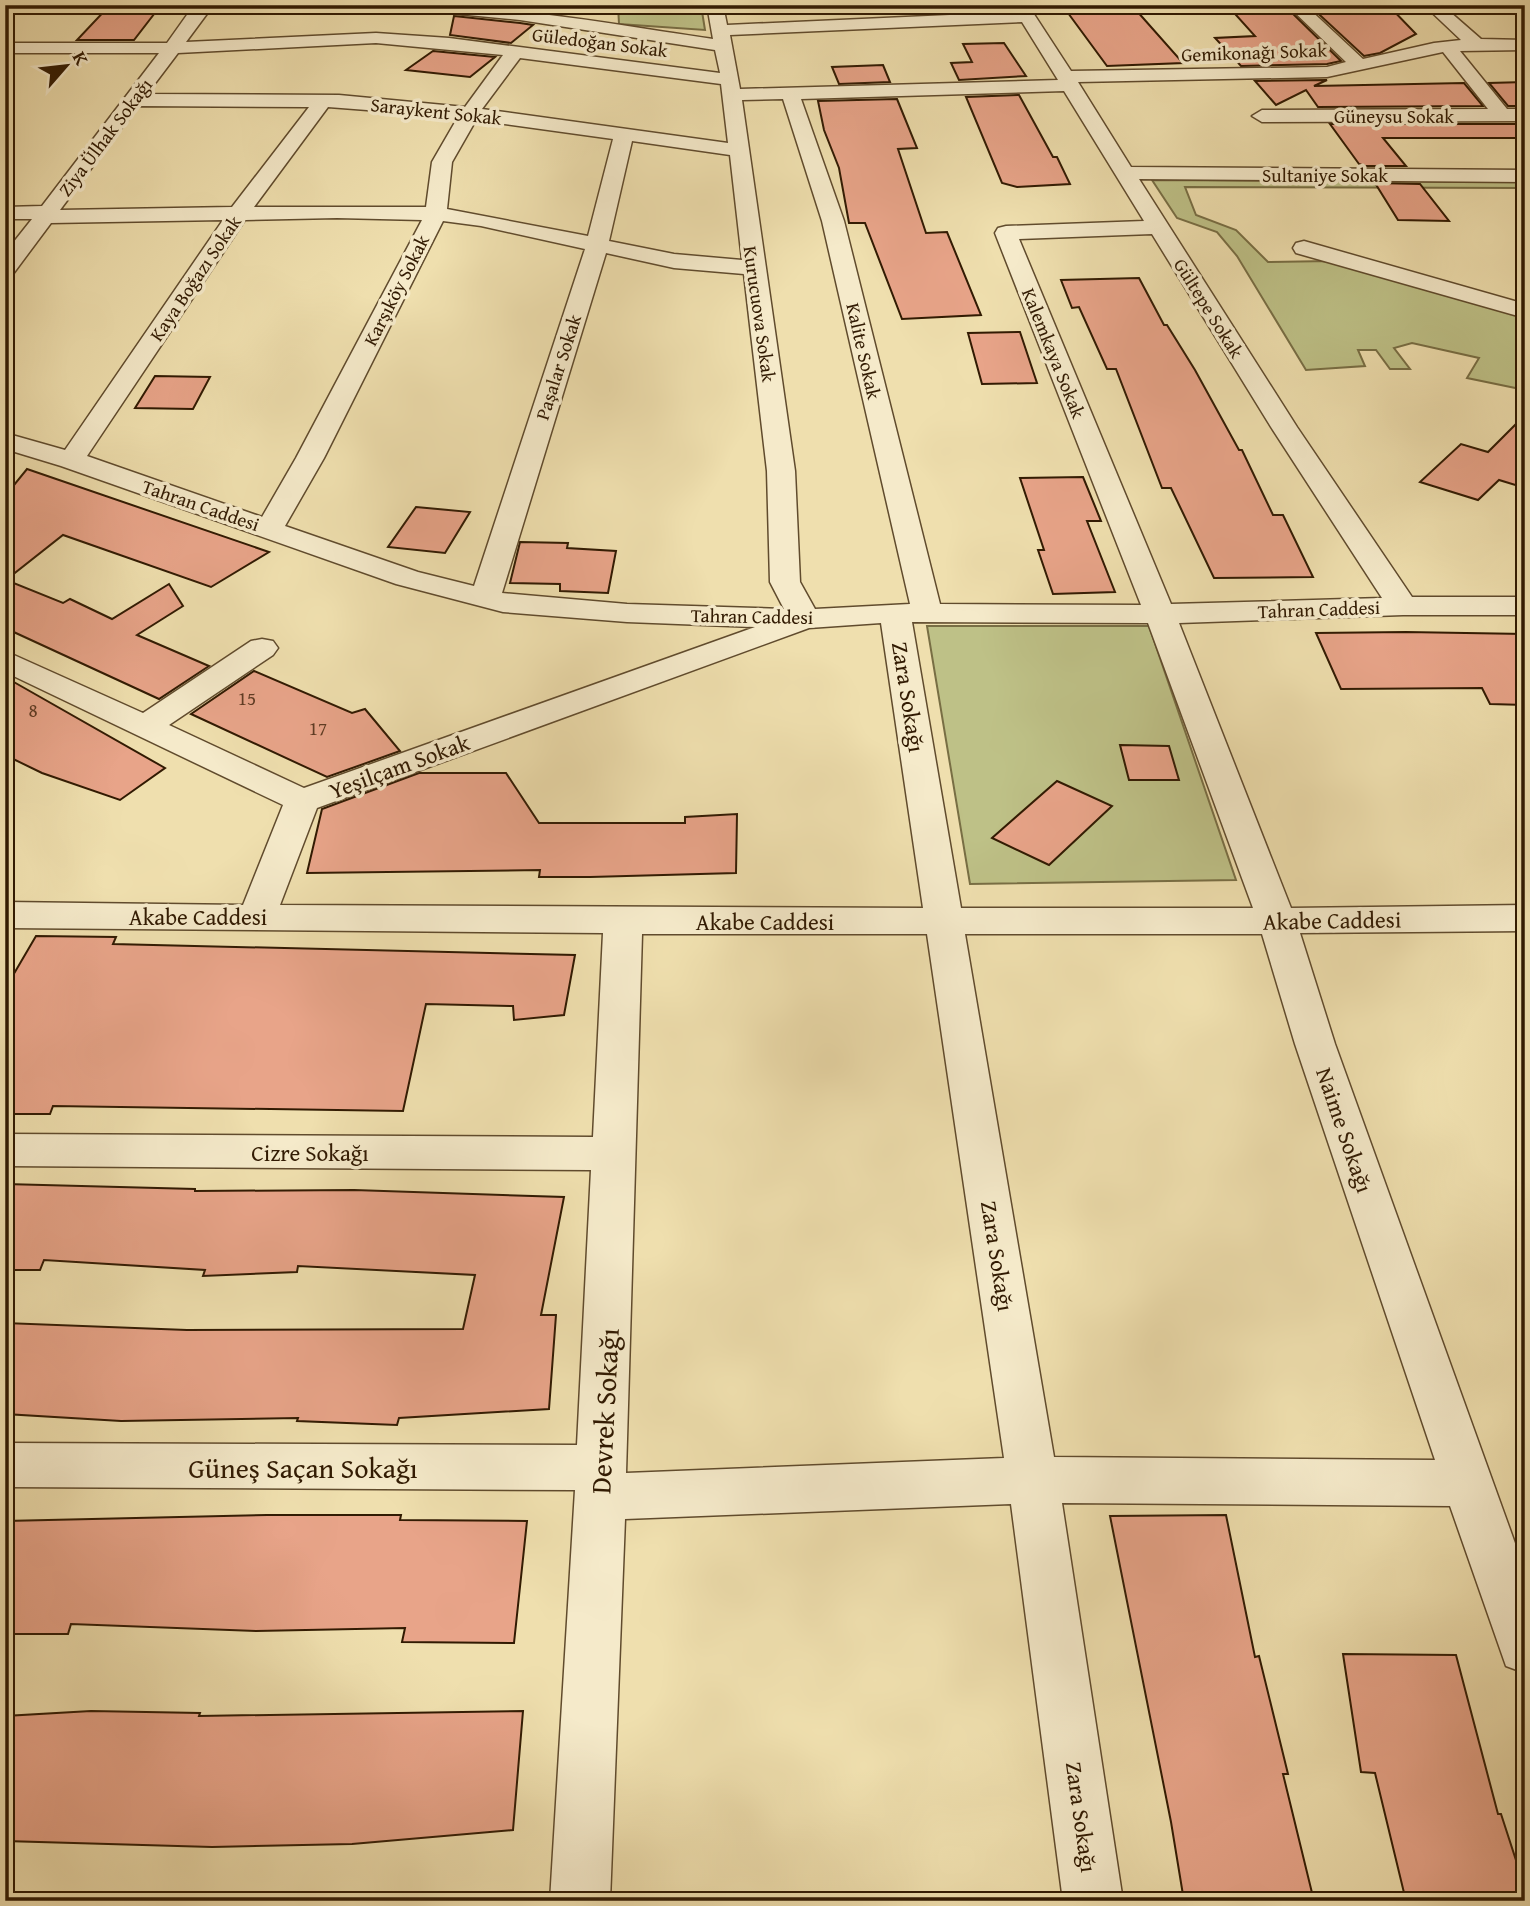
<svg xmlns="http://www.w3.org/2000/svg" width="1530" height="1906" viewBox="0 0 1530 1906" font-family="'Gentium Book Plus',serif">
<rect width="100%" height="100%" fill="#efdfae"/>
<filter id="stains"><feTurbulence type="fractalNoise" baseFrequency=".00286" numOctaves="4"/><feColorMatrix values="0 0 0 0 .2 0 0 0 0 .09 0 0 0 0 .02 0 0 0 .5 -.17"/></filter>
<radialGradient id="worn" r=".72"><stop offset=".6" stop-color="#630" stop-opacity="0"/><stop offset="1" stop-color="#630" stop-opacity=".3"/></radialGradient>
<g fill="#bec187" stroke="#786e44" stroke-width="2">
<polygon points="618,5 701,5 705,30 619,24"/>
<polygon points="1152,180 1525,182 1525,188 1185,187 1196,215 1236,230 1268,262 1330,261 1525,317 1525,390 1467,378 1479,358 1412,343 1394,348 1410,369 1390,369 1376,350 1358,350 1365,366 1306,370 1237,256 1217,232 1177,218"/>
<polygon points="927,626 1149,626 1236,880 970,884"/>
</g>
<g fill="#e8a489" stroke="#311a02" stroke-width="2">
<polygon points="110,5 161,5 134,40 77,40"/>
<polygon points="479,5 557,5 548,12"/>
<polygon points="1227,5 1284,5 1341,61 1327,64 1241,66 1215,38 1255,36"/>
<polygon points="1309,5 1388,5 1416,34 1380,53 1364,56"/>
<polygon points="1136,10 1183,63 1107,66 1068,13"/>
<polygon points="454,16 520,23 533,25 511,43 450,35"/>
<polygon points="1004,43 1026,76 959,80 951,63 972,62 963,44"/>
<polygon points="433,51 495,57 470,77 406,70"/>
<polygon points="883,65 890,82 839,84 832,67"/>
<polygon points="1327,80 1314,86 1464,83 1483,106 1318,107 1306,90 1276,105 1255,81"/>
<polygon points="1525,82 1525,106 1508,106 1489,83"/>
<polygon points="1019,95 1053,157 1057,157 1070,184 1017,187 1002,183 966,97"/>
<polygon points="897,99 917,148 898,149 926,233 947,232 981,315 902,319 865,223 849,223 839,168 824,130 818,101"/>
<polygon points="1330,124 1525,124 1525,138 1383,138 1406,166 1365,166 1359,164"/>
<polygon points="1375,183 1420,184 1449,221 1398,220"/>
<polygon points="1139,278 1164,325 1167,325 1195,370 1239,450 1242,450 1273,515 1283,515 1313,577 1214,578 1171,488 1162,488 1116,369 1107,369 1079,307 1072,308 1061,280"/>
<polygon points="1020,332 1037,383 982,384 968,333"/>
<polygon points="155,376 210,377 193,409 135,408"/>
<polygon points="1525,415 1525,488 1499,480 1478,500 1420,482 1461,444 1488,452"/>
<polygon points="27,469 269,552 211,587 63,535 6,580 63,603 70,599 112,619 169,584 183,606 137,635 209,666 159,699 5,628 5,496"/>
<polygon points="1083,477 1101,521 1087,521 1115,592 1053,594 1038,550 1044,550 1020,478"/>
<polygon points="416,507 470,512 445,553 388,547"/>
<polygon points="520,542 568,543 567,548 616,551 608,593 560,591 560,584 510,583"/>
<polygon points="1406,632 1525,634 1525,705 1490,704 1482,688 1341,689 1316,633"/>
<polygon points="254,671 352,713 365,709 400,751 327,777 191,714"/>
<polygon points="5,677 165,768 120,800 42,773 5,755"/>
<polygon points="1120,745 1169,746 1179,780 1129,780"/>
<polygon points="419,773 506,773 539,823 685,823 685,817 737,814 736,873 590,877 539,877 540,870 307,873 322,809"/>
<polygon points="1057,781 1112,806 1049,865 992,838"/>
<polygon points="36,936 116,937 113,944 575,955 564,1015 514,1020 513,1006 426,1004 403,1111 53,1106 50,1114 5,1114 5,989"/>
<polygon points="5,1184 195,1189 195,1191 354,1190 564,1197 541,1315 556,1315 549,1409 399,1418 397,1425 297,1421 298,1418 121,1421 5,1414 5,1323 187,1330 463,1329 475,1275 298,1266 297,1272 203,1276 205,1270 44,1260 40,1270 5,1270"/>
<polygon points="267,1515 401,1515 400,1520 527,1521 514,1643 402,1642 405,1628 256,1631 71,1624 68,1634 5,1634 5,1521"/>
<polygon points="1226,1515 1255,1657 1259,1656 1288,1774 1283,1774 1314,1901 1184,1901 1171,1822 1110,1516"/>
<polygon points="1343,1654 1456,1655 1498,1814 1501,1814 1525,1888 1525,1901 1406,1901 1375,1773 1361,1772"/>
<polygon points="91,1711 200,1713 199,1716 523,1711 513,1830 352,1844 212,1847 5,1841 5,1716"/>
</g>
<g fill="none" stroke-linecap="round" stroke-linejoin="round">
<defs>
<g id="minor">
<path d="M194 5H314L306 10 232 13 209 11 186 42 376 33 449 38 720 73 715 50 520 20 415 10 407 5C511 5 610 24 713 39L707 5H723L727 25 1016 12 1012 5H1028L1071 71 1327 67 1346 62 1287 5H1305L1363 59 1434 43 1461 40 1424 5H1442L1481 39 1525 40V50L1460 51 1507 109H1525V121L1262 122 1252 116 1262 110 1488 109 1443 52 1327 77 1078 82 1131 167 1525 170V182L1139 179 1297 427 1412 597H1525V615H1403L1179 623 1291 908 1525 905V931L1300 933 1335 1044 1525 1571V1673L1506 1666 1450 1506 1062 1503 1123 1901H1063L1011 1504 625 1519 610 1901H550L575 1490 5 1487V1443L577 1445 591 1170 5 1166V1134L593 1137 603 933 5 928V902L243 905 283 805 5 672V651L143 713 251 641 262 639 273 641 278 648 273 655 169 725 304 788 755 627 627 622 503 612 396 584 61 466 5 449V433L65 450 223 220 51 223 13 274 5 276V253L32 219H5V207L42 206 159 53H5V43H167ZM1022 22 1058 80 740 89 730 35ZM376 43 503 55 465 107 339 95 147 94 178 53ZM520 58 721 84 728 143 482 109ZM1064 91 1144 221 1006 226 998 228 995 233 1141 605 940 604 844 221 801 99ZM783 99 822 221 910 604 815 609 800 582 795 471 742 100ZM138 106 309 107 232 207 60 210ZM328 107 458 117 432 162 426 207H254ZM476 120 613 139 588 236 447 209 452 162ZM632 141 730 155 742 260 674 254 609 241ZM337 218 422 220 296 458 262 517 87 456 245 220ZM443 221 481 226 585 249 474 586 418 572 285 526 324 458ZM1152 234 1271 427 1382 598 1171 604 1019 239ZM606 253 674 268 744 274 767 471 770 582 784 609 627 604 502 593ZM912 622 1148 623 1253 908H961ZM881 623 923 908 280 905 317 808 809 628ZM642 934H927L1004 1458 626 1473ZM965 934H1262L1295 1044 1435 1460 1054 1457Z"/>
<polygon points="1304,241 1525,304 1525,318 1296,253 1293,248 1296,243"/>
</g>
</defs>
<use href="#minor" stroke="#604b2d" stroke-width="3"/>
<use href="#minor" fill="#f5eaca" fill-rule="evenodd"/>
</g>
<g text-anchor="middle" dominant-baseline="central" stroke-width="7" stroke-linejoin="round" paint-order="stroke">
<g font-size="19" fill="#311a02" stroke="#f5eaca">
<text transform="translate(600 42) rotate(7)">Güledoğan Sokak</text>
<text transform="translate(1254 52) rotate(-2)">Gemikonağı Sokak</text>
<text transform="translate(436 111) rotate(6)">Saraykent Sokak</text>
<text x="1394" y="116">Güneysu Sokak</text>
<text transform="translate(105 137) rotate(-53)">Ziya Ülhak Sokağı</text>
<text x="1325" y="175">Sultaniye Sokak</text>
<text transform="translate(195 278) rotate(-56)">Kaya Boğazı Sokak</text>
<text transform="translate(396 290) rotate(-63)">Karşıköy Sokak</text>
<text transform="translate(1209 308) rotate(58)">Gültepe Sokak</text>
<text transform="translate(760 314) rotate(82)">Kurucuova Sokak</text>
<text transform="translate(864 351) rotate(77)">Kalite Sokak</text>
<text transform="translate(1054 353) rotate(68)">Kalemkaya Sokak</text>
<text transform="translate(558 367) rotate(-72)">Paşalar Sokak</text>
<text transform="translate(201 505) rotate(19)">Tahran Caddesi</text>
<text transform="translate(1319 609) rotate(-2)">Tahran Caddesi</text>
<text transform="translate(752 616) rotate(1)">Tahran Caddesi</text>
</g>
<g font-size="19" fill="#5f3c24">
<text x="247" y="698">15</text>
<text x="33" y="710">8</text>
<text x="318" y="728">17</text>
</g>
<g font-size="23" fill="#311a02" stroke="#f5eaca">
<text transform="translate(909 697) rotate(81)">Zara Sokağı</text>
<text transform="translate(399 766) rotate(-20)">Yeşilçam Sokak</text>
<text x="198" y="916">Akabe Caddesi</text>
<text transform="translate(1332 920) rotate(-1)">Akabe Caddesi</text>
<text x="765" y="921">Akabe Caddesi</text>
<text transform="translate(1345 1130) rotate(71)">Naime Sokağı</text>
<text x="310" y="1152">Cizre Sokağı</text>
<text transform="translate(998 1256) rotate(81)">Zara Sokağı</text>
<text transform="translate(1082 1817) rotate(82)">Zara Sokağı</text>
</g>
<g font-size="28" fill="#311a02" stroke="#f5eaca">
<text transform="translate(604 1411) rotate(-87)">Devrek Sokağı</text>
<text x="303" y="1467">Güneş Saçan Sokağı</text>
</g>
</g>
<rect width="1530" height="1906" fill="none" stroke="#efdfae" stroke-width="28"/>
<rect x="7" y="7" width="1516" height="1892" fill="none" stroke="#311a02" stroke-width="3.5"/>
<rect x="14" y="14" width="1502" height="1878" fill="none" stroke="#311a02" stroke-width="2"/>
<g transform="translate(66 66) rotate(62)" stroke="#f5eaca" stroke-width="5" paint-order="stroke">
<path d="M0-5L12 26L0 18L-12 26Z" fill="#311a02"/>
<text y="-10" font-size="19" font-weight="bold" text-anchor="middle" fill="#311a02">K</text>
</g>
<rect width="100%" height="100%" filter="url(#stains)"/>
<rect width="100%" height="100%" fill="url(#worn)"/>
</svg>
